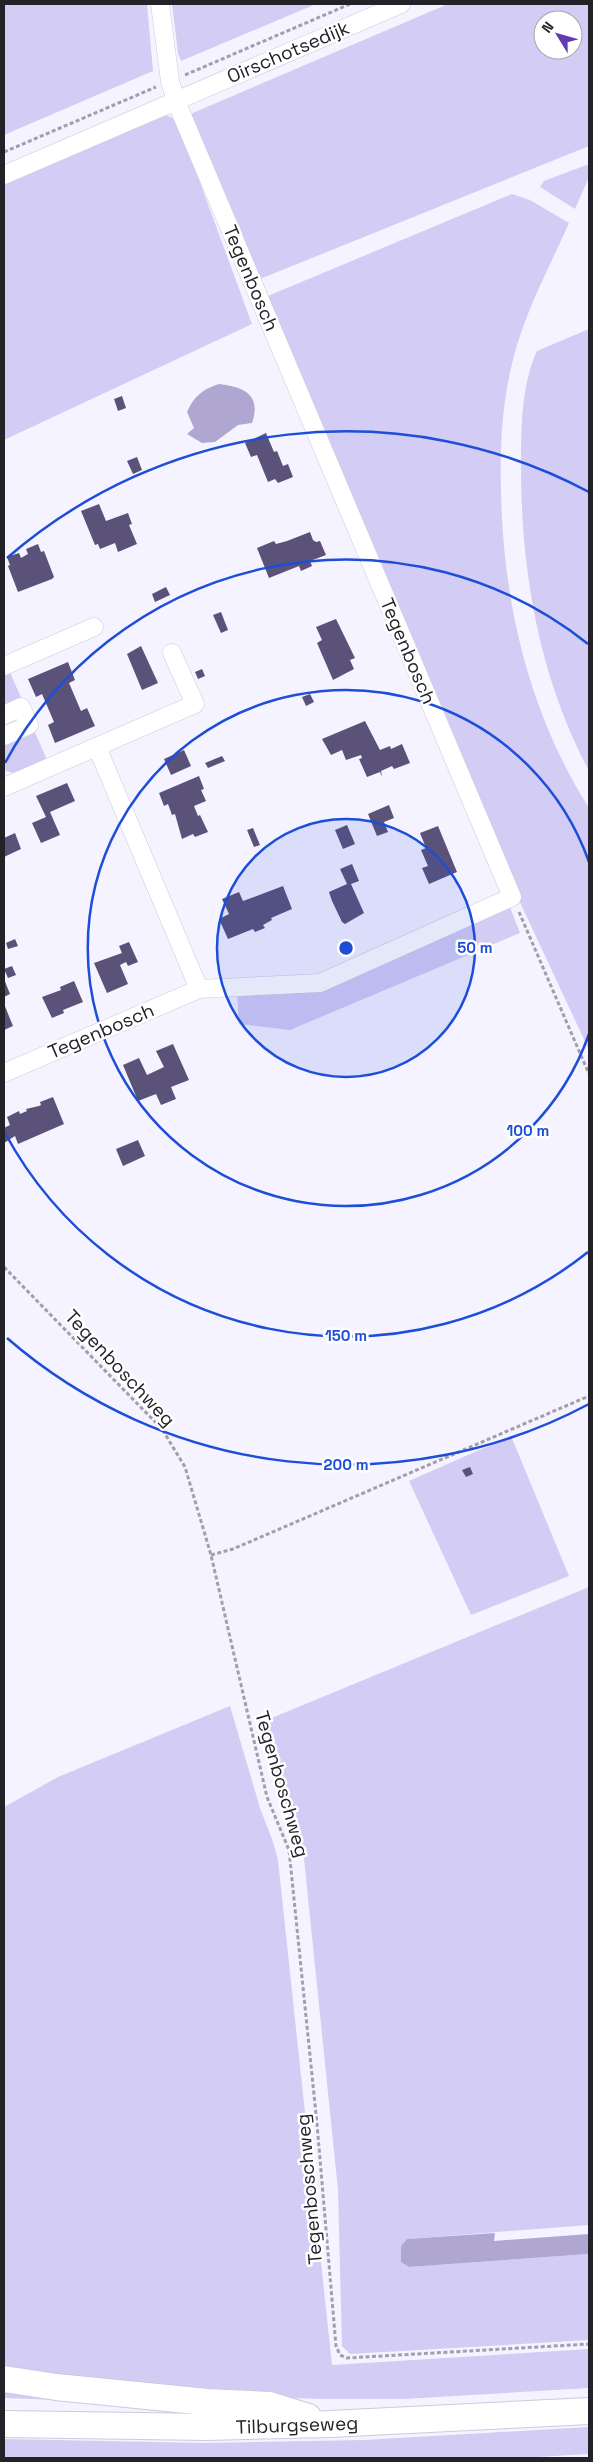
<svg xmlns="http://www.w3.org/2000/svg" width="593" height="2462" viewBox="0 0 593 2462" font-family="'Space Grotesk',sans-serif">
<rect width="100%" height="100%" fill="#f5f3ff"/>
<g fill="#d3ccf5" fill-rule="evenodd">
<polygon points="4,4 147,4 153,71 4,135"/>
<polygon points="172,4 316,4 181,61 178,53"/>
<path d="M448 4H589V146L260 279 188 115ZM543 20H573V50H543Z"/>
<polygon points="162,113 177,120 252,324 4,440 4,181"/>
<polygon points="589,164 589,177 575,209 540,187 544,181"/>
<path d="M512 194 530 200 569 223C550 266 526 310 514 356 502 400 500 445 501 491 503 603 529 713 589 808V1050L511 883 263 298Z"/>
<path d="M589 329V771C539 677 521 572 521 467 521 429 521 385 537 351Z"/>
<polygon points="8,668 23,702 4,711 4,671"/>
<polygon points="33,728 48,762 17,774 6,771 4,766 4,741"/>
<polygon points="510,907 520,933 290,1030 239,1024 237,993 323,988"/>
<polygon points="511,1436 569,1576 471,1615 409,1481"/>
<polygon points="589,1587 589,2225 407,2239 401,2246 401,2262 409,2267 589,2254 589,2340 350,2354 342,2346 338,2190 303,1849 298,1833 283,1804 264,1726 274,1717"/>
<polygon points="230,1706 260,1808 273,1842 278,1860 332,2365 589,2349 589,2388 404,2399 327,2399 208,2396 4,2373 4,1807 58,1777"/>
<polygon points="4,2386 140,2403 4,2398"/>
<polygon points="589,2427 589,2454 519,2458 4,2458 4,2439 206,2443 364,2440"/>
</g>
<g fill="#afa7d2">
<path d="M219 384C243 387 262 394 252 423L238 425 215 442 202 443 187 434 194 428 187 412C194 396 203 389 219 384Z"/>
<polygon points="495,2233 494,2241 589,2234 589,2254 409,2267 401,2262 401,2246 407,2239"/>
</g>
<g fill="#5a5278">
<polygon points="122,396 126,408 118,411 114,399"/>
<polygon points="266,433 274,452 277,451 283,466 288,464 293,477 278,483 275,479 268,482 257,455 251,457 245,443"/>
<polygon points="137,457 142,470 133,474 127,461"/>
<polygon points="99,504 106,521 128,513 132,524 129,525 137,544 118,552 115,543 100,549 98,544 95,545 81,511"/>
<polygon points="310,532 313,540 316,542 320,541 326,555 310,561 312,566 301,571 299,566 269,578 257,548 274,541 276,544 287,541"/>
<polygon points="38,544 41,552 44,551 54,577 52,579 18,592 8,566 10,565 7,557 19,553 21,558 28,554 26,549"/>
<polygon points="166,587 170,595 155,602 152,594"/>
<polygon points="221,612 228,630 221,633 213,615"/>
<polygon points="336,619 355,658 350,660 354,669 333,680 317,643 322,640 316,627"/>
<polygon points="141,646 158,683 142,690 127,654"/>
<polygon points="68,662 75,680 69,683 81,711 87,708 95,726 55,743 48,725 54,722 42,694 36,697 28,679"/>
<polygon points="202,669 205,676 198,679 195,672"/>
<polygon points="310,694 314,702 306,706 302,697"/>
<polygon points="365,721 380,750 390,746 391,749 402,744 410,763 394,769 392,766 381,771 382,777 380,772 367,777 359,759 362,758 361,755 346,760 342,750 331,755 322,739"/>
<polygon points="184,750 191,766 171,775 164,759"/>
<polygon points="222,756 225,761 208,768 205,763"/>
<polygon points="199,776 204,789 201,790 206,801 194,806 198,816 200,815 208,832 195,837 193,834 182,839 175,814 172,815 168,804 164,806 159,793"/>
<polygon points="67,783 75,801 50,812 60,835 41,843 32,823 46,817 36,796"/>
<polygon points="389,805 394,818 384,822 388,832 377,836 368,814"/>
<polygon points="347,825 355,844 343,849 335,830"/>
<polygon points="438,826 457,872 429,884 422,868 428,866 421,850 426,848 420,833"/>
<polygon points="253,828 260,845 254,847 247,830"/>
<polygon points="15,833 21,849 4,857 4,838"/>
<polygon points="352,864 359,881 351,884 364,913 345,924 342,922 332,901 329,892 347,884 340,869"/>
<polygon points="283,886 292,909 271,918 272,920 263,925 265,928 255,932 253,929 228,939 219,919 229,914 222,899 239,892 243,901"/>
<polygon points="15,939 18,946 8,949 6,943"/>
<polygon points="129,942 138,962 128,966 126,962 120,965 128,984 107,993 94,963 122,953 119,946"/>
<polygon points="12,966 16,975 8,978 4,969"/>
<polygon points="4,979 10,994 4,997"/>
<polygon points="74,981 83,1002 63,1010 64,1013 52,1018 42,997 61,990 60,987"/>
<polygon points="4,1004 13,1026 4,1030"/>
<polygon points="173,1044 189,1080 171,1087 176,1099 161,1105 156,1094 138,1101 123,1065 139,1058 147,1075 164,1067 156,1051"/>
<polygon points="53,1097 64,1124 18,1144 15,1136 4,1143 4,1128 10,1125 7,1117 19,1111 20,1114 27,1111 26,1109 39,1106 41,1105 40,1102"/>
<polygon points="138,1140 145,1156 123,1166 116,1149"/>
<polygon points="470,1467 473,1474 466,1477 462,1470"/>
</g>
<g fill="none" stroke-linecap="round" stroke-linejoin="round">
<defs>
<g id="minor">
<polyline points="160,4 170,81 176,101 512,897 320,983 199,989"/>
<polyline points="4,175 401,4"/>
<polyline points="4,666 94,627"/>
<polyline points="4,715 21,707 29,725 4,736"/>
<polyline points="4,787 195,704 172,653"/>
<polyline points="4,1073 199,989 97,747"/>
</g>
<g id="highway">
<polyline points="4,2379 56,2387 207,2402 269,2405 308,2417"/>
<polyline points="4,2424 207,2427 330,2424 589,2411"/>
</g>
</defs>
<use href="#minor" stroke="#cdcadc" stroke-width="19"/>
<use href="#highway" stroke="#cdcadc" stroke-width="28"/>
<g stroke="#a19fa9" stroke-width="3" stroke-dasharray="4 2.5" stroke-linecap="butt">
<polyline points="185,75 350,4"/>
<polyline points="4,152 156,87"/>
<polyline points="519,912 589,1074"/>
<polyline points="4,1267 162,1429 185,1467 211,1555 267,1797 289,1850 317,2124 336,2346 340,2355 347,2358 589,2344"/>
<polyline points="211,1555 233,1549 589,1396"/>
</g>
<use href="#minor" stroke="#fff" stroke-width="18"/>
<use href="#highway" stroke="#fff" stroke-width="26"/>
</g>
<circle cx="346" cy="948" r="129" fill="#1d4ed8" fill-opacity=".12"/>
<g fill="none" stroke="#1d4ed8" stroke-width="2.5">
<circle cx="346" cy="948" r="129"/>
<path d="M589 1034A258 258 0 1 1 589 862"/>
<path d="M588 1252A388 388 0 0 1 5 1133M5 763A388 388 0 0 1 588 644"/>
<path d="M589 1404A517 517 0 0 1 7 1338M7 558A517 517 0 0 1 589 492"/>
</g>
<g text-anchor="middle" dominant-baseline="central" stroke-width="5" stroke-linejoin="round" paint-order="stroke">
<g font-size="19" fill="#232229" stroke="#fff">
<text transform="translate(288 52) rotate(-23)">Oirschotsedijk</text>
<text transform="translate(251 278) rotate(67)">Tegenbosch</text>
<text transform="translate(408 651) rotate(67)">Tegenbosch</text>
<text transform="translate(101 1031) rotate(-23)">Tegenbosch</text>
<text transform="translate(120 1368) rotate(47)">Tegenboschweg</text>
<text transform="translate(282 1784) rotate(74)">Tegenboschweg</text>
<text transform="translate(309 2189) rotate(-95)">Tegenboschweg</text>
<text transform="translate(297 2425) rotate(-2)">Tilburgseweg</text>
</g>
</g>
<circle cx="346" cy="948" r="8" fill="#1d4ed8" stroke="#fff" stroke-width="2.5"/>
<g font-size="15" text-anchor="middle" font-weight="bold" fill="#1d4ed8" stroke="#fff" stroke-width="5" stroke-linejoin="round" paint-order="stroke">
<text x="475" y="953">50 m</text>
<text x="528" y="1136">100 m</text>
<text x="346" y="1341">150 m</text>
<text x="346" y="1470">200 m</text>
</g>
<rect width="593" height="2462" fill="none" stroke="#232229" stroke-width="10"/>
<g transform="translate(558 35) rotate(307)"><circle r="24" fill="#ffffff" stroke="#a7a7a9"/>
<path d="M0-4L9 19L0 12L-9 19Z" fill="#623bb3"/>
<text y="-8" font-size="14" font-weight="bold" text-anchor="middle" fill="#232229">N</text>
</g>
</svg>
